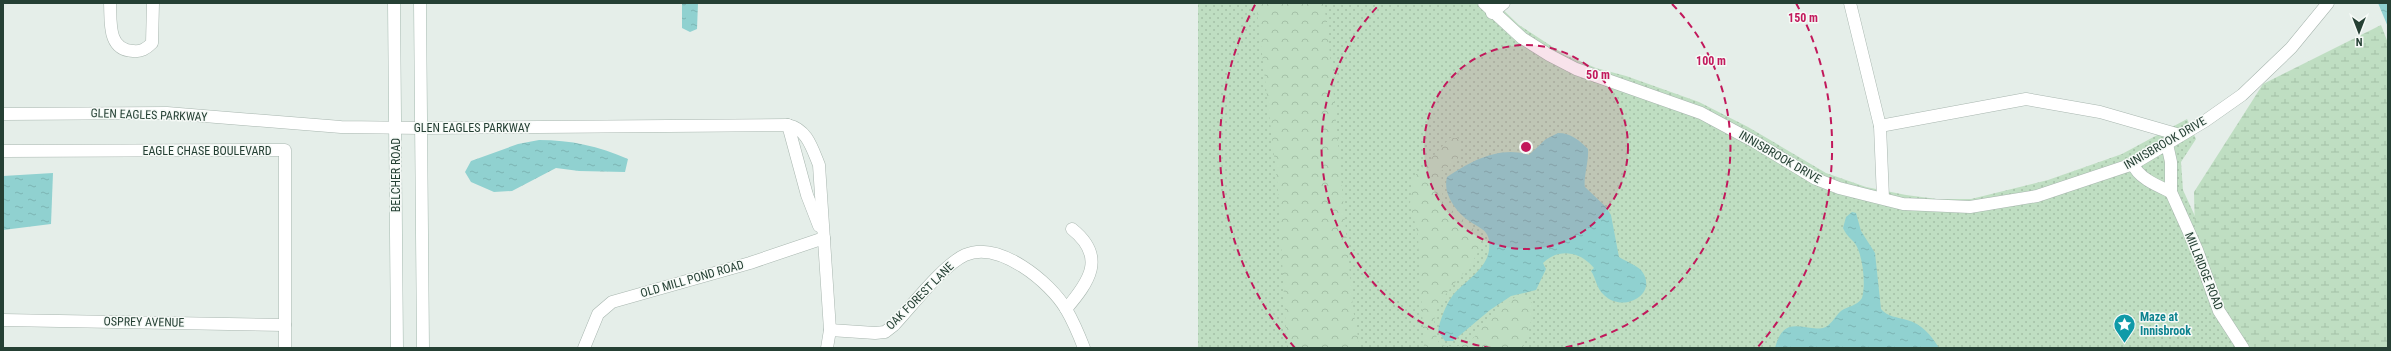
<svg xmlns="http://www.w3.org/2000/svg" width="2391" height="351" viewBox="0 0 2391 351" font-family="'Roboto Condensed',sans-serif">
<defs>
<pattern id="grass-dots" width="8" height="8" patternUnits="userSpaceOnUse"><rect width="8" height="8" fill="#bfdec2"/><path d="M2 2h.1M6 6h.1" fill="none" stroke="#a4c0a7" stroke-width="1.8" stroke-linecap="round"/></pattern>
<pattern id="forest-crowns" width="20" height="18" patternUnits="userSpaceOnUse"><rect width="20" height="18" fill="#bfdec2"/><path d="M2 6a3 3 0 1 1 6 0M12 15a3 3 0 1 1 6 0" fill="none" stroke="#a4c0a7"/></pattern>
<pattern id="wetland-marsh" width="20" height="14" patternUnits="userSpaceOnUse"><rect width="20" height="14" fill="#bfdec2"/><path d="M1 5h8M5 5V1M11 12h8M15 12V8" fill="none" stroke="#a4c0a7"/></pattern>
<pattern id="water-ripples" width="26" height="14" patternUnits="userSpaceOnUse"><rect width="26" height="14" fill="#90d1d0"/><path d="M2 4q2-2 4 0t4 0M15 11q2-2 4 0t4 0" fill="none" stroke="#7cb4b3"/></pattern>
</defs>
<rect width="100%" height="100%" fill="#e5eee9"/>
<polygon fill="url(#grass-dots)" points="1198,3 1496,3 1519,25 1565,55 1596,68 1626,76 1699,102 1748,127 1826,173 1866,187 1906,195 1937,199 1971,199 2048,180 2122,154 2187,119 2196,139 2181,162 2183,190 2248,332 2259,348 1198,348"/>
<g fill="url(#forest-crowns)">
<polygon points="1256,3 1323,3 1327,22 1353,309 1360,348 1287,348 1278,189"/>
<path d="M1450 138H1458L1462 147 1457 161 1441 171 1443 202 1475 230 1482 245C1478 252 1474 260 1469 266 1451 290 1422 311 1440 345 1474 351 1472 336 1491 316 1499 308 1509 302 1518 295L1532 301V318L1523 348H1424L1418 235 1410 204 1412 179Z"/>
</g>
<polygon fill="url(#wetland-marsh)" points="2381,25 2388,43 2388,348 2249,348 2221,303 2195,234 2194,192 2263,84"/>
<g fill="url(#water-ripples)">
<polygon points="682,3 698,3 697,29 690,32 682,28"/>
<polygon points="2378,3 2388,3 2388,27"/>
<path d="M1558 133C1571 133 1579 140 1588 149 1589 161 1583 179 1585 187L1606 207 1611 215 1619 257C1625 261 1636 265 1641 270 1660 294 1623 314 1604 295 1596 288 1596 278 1591 271L1594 268C1581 252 1559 247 1543 263L1546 269 1536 290 1511 296 1490 310 1453 341H1445L1438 331C1440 320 1446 304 1453 295 1464 282 1487 269 1489 250 1492 227 1477 229 1464 217 1453 207 1443 192 1447 177 1470 161 1501 145 1529 155L1546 139Z"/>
<path d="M539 140C571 140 598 146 628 159L625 172 579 171 556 168 512 191 494 192 471 182 465 172 471 161 518 144Z"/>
<polygon points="53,173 51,224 3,230 3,176"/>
<path d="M1852 212 1856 213 1861 231 1875 253 1881 309C1888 317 1897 317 1907 320 1922 324 1931 335 1939 348H1775C1784 313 1804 332 1823 328 1831 326 1835 316 1841 311 1848 306 1857 306 1862 298 1866 285 1863 257 1856 245 1852 238 1848 239 1843 228L1846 217Z"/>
</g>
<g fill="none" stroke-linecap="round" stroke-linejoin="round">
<defs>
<g id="street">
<path d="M110 3C111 21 107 50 133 51 141 52 146 49 152 43L153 3"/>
<polyline points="1484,3 1522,38 1549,55 1576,69 1701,113 1755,142 1816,179 1839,188 1903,204 1970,207 2037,196 2133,164 2205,121 2242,95 2291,48 2328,3"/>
<polyline points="1850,3 1880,126 2026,99 2100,112 2180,135"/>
<polyline points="1492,13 1504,3"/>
<path d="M3 114 167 113 341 127 422 128 788 125C807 129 812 148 819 165L830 330 827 348"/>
<polyline points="788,125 807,195 819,226"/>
<polyline points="1880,126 1883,198"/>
<polyline points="2167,144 2171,162 2171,192 2197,250 2219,311 2243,348"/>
<polyline points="3,151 285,150 285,348"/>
<path d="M2133 164C2138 178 2158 186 2171 192"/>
<path d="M1066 309C1089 282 1107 257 1072 229"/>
<polyline points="3,320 285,325"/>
<path d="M830 330 875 333 885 332 894 325C912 306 943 265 965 255 999 240 1050 282 1066 309 1073 321 1079 335 1084 348"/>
<polyline points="584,348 598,314 612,302 750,263 824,238"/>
</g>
<g id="secondary">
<polyline points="394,3 397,348"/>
<polyline points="420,3 423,348"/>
</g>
</defs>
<use href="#street" stroke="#a8b6af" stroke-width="13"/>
<use href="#secondary" stroke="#a4b9af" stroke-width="13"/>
<use href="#street" stroke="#fff" stroke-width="12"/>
<use href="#secondary" stroke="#fff" stroke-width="12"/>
</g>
<circle cx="1526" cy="147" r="102" fill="#c2185b" fill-opacity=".12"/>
<g fill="none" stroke="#c2185b" stroke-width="2" stroke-dasharray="7 5">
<circle cx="1526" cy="147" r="102"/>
<path d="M1491 348A204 204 0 0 1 1380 4M1672 4A204 204 0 0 1 1561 348"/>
<path d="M1295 348A306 306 0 0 1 1256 3M1796 3A306 306 0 0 1 1757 348"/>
</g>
<defs>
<symbol id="sight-pin" viewBox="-11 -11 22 30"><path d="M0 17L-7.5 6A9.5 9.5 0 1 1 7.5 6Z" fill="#0f9aa8" stroke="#f6faf7"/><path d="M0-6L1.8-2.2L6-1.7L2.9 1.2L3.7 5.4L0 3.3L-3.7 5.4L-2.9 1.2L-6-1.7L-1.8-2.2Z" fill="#fff"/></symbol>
</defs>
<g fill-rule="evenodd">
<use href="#sight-pin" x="2112" y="312" width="25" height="34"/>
</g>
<g text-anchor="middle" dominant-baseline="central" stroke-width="3" stroke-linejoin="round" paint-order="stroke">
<g font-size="12" fill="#254034" stroke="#f6faf7">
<text transform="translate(149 115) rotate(2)">GLEN EAGLES PARKWAY</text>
<text x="472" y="128">GLEN EAGLES PARKWAY</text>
<text transform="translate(2165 143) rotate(-30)">INNISBROOK DRIVE</text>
<text x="207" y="151">EAGLE CHASE BOULEVARD</text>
<text transform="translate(1780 157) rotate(30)">INNISBROOK DRIVE</text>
<text transform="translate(396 175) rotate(-90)">BELCHER ROAD</text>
<text transform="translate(2204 271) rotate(68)">MILLRIDGE ROAD</text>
<text transform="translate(692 279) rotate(-16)">OLD MILL POND ROAD</text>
<text transform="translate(920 296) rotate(-45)">OAK FOREST LANE</text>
<text transform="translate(144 322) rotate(1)">OSPREY AVENUE</text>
</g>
<g font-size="12" font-weight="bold" fill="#0d838f" stroke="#f6faf7" text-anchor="start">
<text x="2140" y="317">Maze at<tspan x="2140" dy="14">Innisbrook</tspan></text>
</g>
</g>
<circle cx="1526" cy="147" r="6" fill="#c2185b" stroke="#f6faf7" stroke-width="2"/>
<g font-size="12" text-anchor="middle" font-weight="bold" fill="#c2185b" stroke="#f6faf7" stroke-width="3" stroke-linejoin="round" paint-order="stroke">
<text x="1803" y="22">150 m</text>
<text x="1711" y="65">100 m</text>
<text x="1598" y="79">50 m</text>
</g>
<rect width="2391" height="351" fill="none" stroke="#254034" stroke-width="8"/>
<g transform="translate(2359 32) rotate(180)" stroke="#f6faf7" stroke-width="3" paint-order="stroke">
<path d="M0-3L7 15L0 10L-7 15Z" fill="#254034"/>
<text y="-6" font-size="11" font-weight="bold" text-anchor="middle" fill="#254034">N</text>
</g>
</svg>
